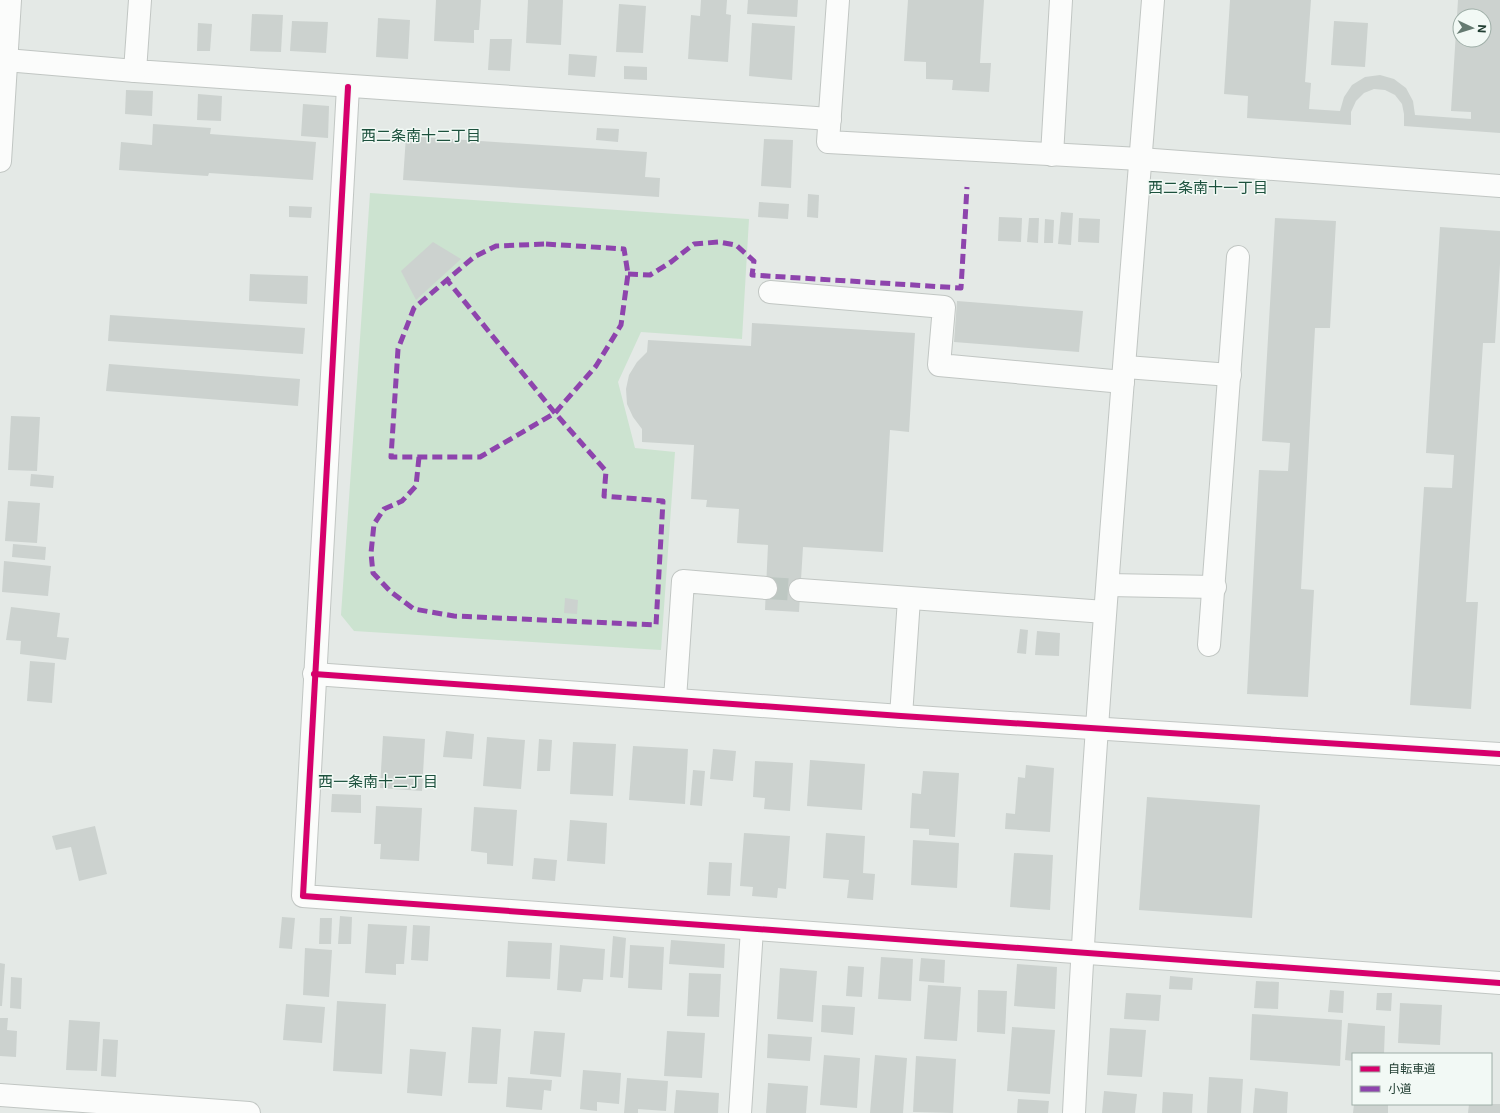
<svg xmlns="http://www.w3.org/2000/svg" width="1500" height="1113" viewBox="0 0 1500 1113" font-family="Inter,'Noto Sans JP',sans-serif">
<rect width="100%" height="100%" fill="#e4e9e6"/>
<polygon fill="#cce3d0" points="370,193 749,219 742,339 641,332 618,382 635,448 675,452 661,650 354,631 341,615"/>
<g fill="#ccd2cf" fill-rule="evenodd">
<polygon points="436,0 481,0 479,30 474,30 474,43 434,41"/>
<polygon points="528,0 563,0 561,45 526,43"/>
<polygon points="701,0 727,0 726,14 731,15 728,62 688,59 691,15 700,16"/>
<polygon points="748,0 798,0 797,17 747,14"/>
<polygon points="908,0 984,0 980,63 991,63 989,92 952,90 953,80 926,79 926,62 904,61"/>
<path d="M1230 0H1311L1305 82 1311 83 1309 109 1340 111 1344 97 1352 85 1365 77 1380 75 1394 79 1406 88 1413 101 1415 115 1471 119V112L1451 111 1458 0H1500V133L1404 126V114L1402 104 1395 95 1385 90 1374 89 1364 93 1356 101 1351 112V125L1247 118 1248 96 1224 94ZM1460 16H1484V40H1460Z"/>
<polygon points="619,4 646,6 643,53 616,52"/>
<polygon points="252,14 283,15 281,52 250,51"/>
<polygon points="378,18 410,20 408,59 376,57"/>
<polygon points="292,21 328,22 326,53 290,51"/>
<polygon points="1334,21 1368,23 1365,67 1331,65"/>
<polygon points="198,23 212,24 210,51 197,51"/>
<polygon points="752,23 795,26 792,80 749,76"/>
<polygon points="490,39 512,39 510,71 488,70"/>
<polygon points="569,54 597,56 595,77 568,75"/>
<polygon points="624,66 647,67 647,80 624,79"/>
<polygon points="126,90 153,91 152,116 125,114"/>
<polygon points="198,94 222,96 221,121 197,120"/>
<polygon points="303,104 329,106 328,138 301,136"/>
<polygon points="153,124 211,128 210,134 316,142 313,180 209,173 208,176 119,170 121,142 152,145"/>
<polygon points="597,128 619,129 618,142 596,140"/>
<polygon points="406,136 647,152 645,177 660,178 659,197 403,180"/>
<polygon points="764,139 793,140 791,188 761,186"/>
<polygon points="808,194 819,195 818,218 807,217"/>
<polygon points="759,202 789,204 788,219 758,217"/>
<polygon points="289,206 312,207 311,218 289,217"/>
<polygon points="1061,212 1073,213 1071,245 1058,244"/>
<polygon points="999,217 1022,218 1021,242 998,241"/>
<polygon points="1029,218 1039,218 1038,243 1027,242"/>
<polygon points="1079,218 1100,219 1099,243 1078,242"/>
<polygon points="1275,218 1336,221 1330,328 1315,328 1301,589 1314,590 1308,697 1247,694 1259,470 1288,471 1290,443 1262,441"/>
<polygon points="1045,219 1054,220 1053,243 1044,243"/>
<polygon points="1440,227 1500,231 1500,264 1495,343 1483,343 1466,602 1478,602 1471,709 1410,705 1424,487 1452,488 1454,455 1426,453"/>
<polygon points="433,242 461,259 416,300 401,271"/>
<polygon points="250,274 308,276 307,304 249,301"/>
<polygon points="957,301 1083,311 1079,352 954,342"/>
<polygon points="110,315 305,328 303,354 108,341"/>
<polygon points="752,323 915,333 909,432 890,430 883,552 803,547 799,612 765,610 768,545 737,543 739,509 706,507 707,500 691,499 694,445 642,442 642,429 633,417 627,404 626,389 629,375 637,362 647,352 648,340 751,346"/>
<polygon points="109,364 300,379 298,406 106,391"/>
<polygon points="11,416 40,417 37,471 8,470"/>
<polygon points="31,474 54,476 53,488 30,486"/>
<polygon points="8,501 40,503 37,543 5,541"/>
<polygon points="13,544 46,547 45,560 12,557"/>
<polygon points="4,561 51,566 48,596 2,592"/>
<polygon points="565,598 578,600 577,614 564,613"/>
<polygon points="11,607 60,613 57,637 69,638 66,660 20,654 21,641 6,640"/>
<polygon points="1020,629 1028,630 1026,654 1017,653"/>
<polygon points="1037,631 1060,633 1059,656 1035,655"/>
<polygon points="30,661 55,663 52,703 27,701"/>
<polygon points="446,731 474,734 472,759 443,757"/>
<polygon points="383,736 425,739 422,791 380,788"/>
<polygon points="487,737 525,740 521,789 483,786"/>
<polygon points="539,739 552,740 550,771 537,771"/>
<polygon points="573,742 616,744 613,796 570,794"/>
<polygon points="633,746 688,749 685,804 629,800"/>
<polygon points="713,749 736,751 733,781 710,779"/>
<polygon points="810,760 865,764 862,810 807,806"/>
<polygon points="755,761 793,763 790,811 764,809 765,798 753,797"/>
<polygon points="1026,765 1054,768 1050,832 1005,829 1006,813 1015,814 1018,777 1025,778"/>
<polygon points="693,770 705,771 702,806 690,805"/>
<polygon points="923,771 959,773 955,837 929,835 929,829 910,828 912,793 921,794"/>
<polygon points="332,794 361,795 361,813 331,812"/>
<polygon points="1147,797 1260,805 1252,918 1139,910"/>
<polygon points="376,806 422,808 419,861 380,859 381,844 374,844"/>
<polygon points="474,807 517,810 513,866 487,864 487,853 471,851"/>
<polygon points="570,820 607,823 605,864 567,861"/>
<polygon points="95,826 107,874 79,881 71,847 56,850 52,836"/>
<polygon points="744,833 790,836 786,889 778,888 777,898 752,896 753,887 740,886"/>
<polygon points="826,833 865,836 863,873 875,874 873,900 847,898 849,880 823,878"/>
<polygon points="913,840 959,843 957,888 911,885"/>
<polygon points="1014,853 1053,855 1050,910 1010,907"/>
<polygon points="534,858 557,860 555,881 532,879"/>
<polygon points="709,862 732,863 730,896 707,895"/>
<polygon points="340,916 352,917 351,944 338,944"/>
<polygon points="282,917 295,918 292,949 279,948"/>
<polygon points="320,918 332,918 331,944 319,944"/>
<polygon points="368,924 407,926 404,964 396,964 396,975 365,973"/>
<polygon points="413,925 430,926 428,961 411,960"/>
<polygon points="613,936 626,938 623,978 610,977"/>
<polygon points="671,940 725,944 724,968 669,964"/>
<polygon points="508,941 552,943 550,979 506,977"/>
<polygon points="560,945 605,949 603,980 583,979 581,992 557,990"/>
<polygon points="630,945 664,947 662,990 628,988"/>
<polygon points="305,948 332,950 329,997 303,995"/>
<polygon points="881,957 913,959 911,1001 878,999"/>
<polygon points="921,958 945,960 944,983 919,981"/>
<polygon points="0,963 5,964 2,1006 0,1006"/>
<polygon points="1017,964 1057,967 1055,1009 1014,1006"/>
<polygon points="848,966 864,967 862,997 846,996"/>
<polygon points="780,968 817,971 813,1022 777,1019"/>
<polygon points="689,973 721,974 719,1017 687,1016"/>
<polygon points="1170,976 1193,978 1192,990 1169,989"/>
<polygon points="11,977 22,978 21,1009 10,1008"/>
<polygon points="1256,981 1279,982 1278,1009 1254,1008"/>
<polygon points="928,985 961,987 957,1041 924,1039"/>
<polygon points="978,990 1007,991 1005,1034 977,1032"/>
<polygon points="1330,990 1344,991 1343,1013 1328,1012"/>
<polygon points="1126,993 1161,995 1159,1021 1124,1019"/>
<polygon points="1377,993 1392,993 1391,1011 1376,1010"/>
<polygon points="337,1001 386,1004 382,1074 333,1071"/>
<polygon points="1400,1003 1442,1005 1440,1045 1398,1043"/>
<polygon points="286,1004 325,1007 322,1043 283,1040"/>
<polygon points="822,1005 855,1007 853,1035 821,1032"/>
<polygon points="1252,1014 1342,1020 1340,1066 1250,1060"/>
<polygon points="0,1018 8,1018 7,1030 17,1031 16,1057 0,1056"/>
<polygon points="69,1020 100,1022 97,1071 66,1070"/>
<polygon points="1348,1023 1385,1026 1384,1054 1353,1054 1353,1061 1345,1060"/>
<polygon points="472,1027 501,1029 497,1084 468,1083"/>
<polygon points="1012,1027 1055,1030 1050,1094 1007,1091"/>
<polygon points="1110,1028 1146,1030 1142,1077 1107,1075"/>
<polygon points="534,1031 565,1033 561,1077 530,1074"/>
<polygon points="667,1031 705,1033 702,1078 664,1076"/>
<polygon points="768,1034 812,1037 810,1061 767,1058"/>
<polygon points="103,1039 118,1040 116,1077 101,1076"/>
<polygon points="410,1049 446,1052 442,1096 407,1093"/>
<polygon points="824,1055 860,1058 857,1108 820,1105"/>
<polygon points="875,1055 907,1058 903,1113 870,1113"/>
<polygon points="916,1056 956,1059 953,1113 913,1112"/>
<polygon points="583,1070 621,1073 619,1104 597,1102 597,1111 580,1109"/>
<polygon points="508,1077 552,1080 551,1091 544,1090 542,1110 506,1107"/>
<polygon points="1209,1077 1243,1079 1241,1113 1207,1113"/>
<polygon points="627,1078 668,1081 666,1111 638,1109 638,1113 624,1113"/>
<polygon points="768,1083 808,1086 806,1113 766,1113"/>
<polygon points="1255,1088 1288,1092 1287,1113 1253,1113"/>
<polygon points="676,1090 719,1093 718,1113 674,1113"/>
<polygon points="1104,1091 1137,1094 1135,1113 1102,1113"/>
<polygon points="1163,1092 1193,1094 1192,1113 1162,1113"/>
<polygon points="1018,1099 1049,1101 1048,1113 1017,1113"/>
<polygon points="1354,1104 1388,1104 1388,1113 1353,1113"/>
<polygon points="1469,1104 1500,1104 1500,1113 1468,1113"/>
</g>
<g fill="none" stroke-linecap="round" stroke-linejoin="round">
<polyline stroke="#bdc7c2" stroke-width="22" stroke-dasharray="22 11" stroke-linecap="butt" points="766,588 800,590"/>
<defs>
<g id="minor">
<polyline points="140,0 135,71 830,119"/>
<polyline points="838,0 828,142 1140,159 1500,186"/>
<polyline points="6,60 135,71"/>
<polyline points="348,87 303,896 1500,983"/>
<polyline points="1052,155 1061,0"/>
<polyline points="0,161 10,0"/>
<polyline points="770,292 944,307 939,365 1123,382"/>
<polyline points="1126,367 1230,375"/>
<polyline points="1108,585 1215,587"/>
<polyline points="800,590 1105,612"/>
<polyline points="1209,645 1238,257"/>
<polyline points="314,674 901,716 1500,754"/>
<polyline points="675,699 683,581 766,588"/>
<polyline points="901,716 909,599"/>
<polyline points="0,1095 249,1113"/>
<polyline points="740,1113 752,929"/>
<path d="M1074 1113C1092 741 1124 371 1153 0"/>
</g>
</defs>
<use href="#minor" stroke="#c1c6c3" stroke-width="24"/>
<use href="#minor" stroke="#fbfcfb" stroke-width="22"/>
<g stroke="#8e44ad" stroke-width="5" stroke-dasharray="10 5" stroke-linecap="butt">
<polygon points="546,244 624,249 628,274 621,325 596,366 555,413 480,457 391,457 398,349 414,308 474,257 496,246"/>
<polyline points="628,274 650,275 671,262 694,244 719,242 736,245 754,261 752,275 961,288 967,187"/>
<polyline points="419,457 416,486 402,501 384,509 374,524 371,553 373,573 391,592 414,609 454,616 656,625 663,501 604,496 606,471 555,413 447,280"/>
</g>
<defs>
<g id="cycleway">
<polyline points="348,87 303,896 1500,983"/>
<polyline points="314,674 901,716 1500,754"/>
</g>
</defs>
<use href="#cycleway" stroke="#f2f9f5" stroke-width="8"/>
<use href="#cycleway" stroke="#d6006c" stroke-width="6"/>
</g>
<g text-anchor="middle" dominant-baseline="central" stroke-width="3" stroke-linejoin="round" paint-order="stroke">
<g font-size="15" fill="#1c513d" stroke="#f2f9f5">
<text x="421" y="135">西二条南十二丁目</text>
<text x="1208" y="187">西二条南十一丁目</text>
<text x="378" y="781">西一条南十二丁目</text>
</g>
</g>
<rect x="1352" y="1053" width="140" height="52" fill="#f2f9f5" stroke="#9eaea7"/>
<rect x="1360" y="1066" width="20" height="6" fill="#d6006c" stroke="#9eaea7"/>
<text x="1388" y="1073" font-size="12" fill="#213e32">自転車道</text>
<rect x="1360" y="1086" width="20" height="6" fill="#8e44ad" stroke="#9eaea7"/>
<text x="1388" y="1093" font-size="12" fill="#213e32">小道</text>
<g transform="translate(1472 28) rotate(94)"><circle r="19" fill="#f2f9f5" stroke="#9eaea7"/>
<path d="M0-3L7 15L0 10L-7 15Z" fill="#657a71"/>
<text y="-6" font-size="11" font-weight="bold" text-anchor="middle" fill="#213e32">N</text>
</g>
</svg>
